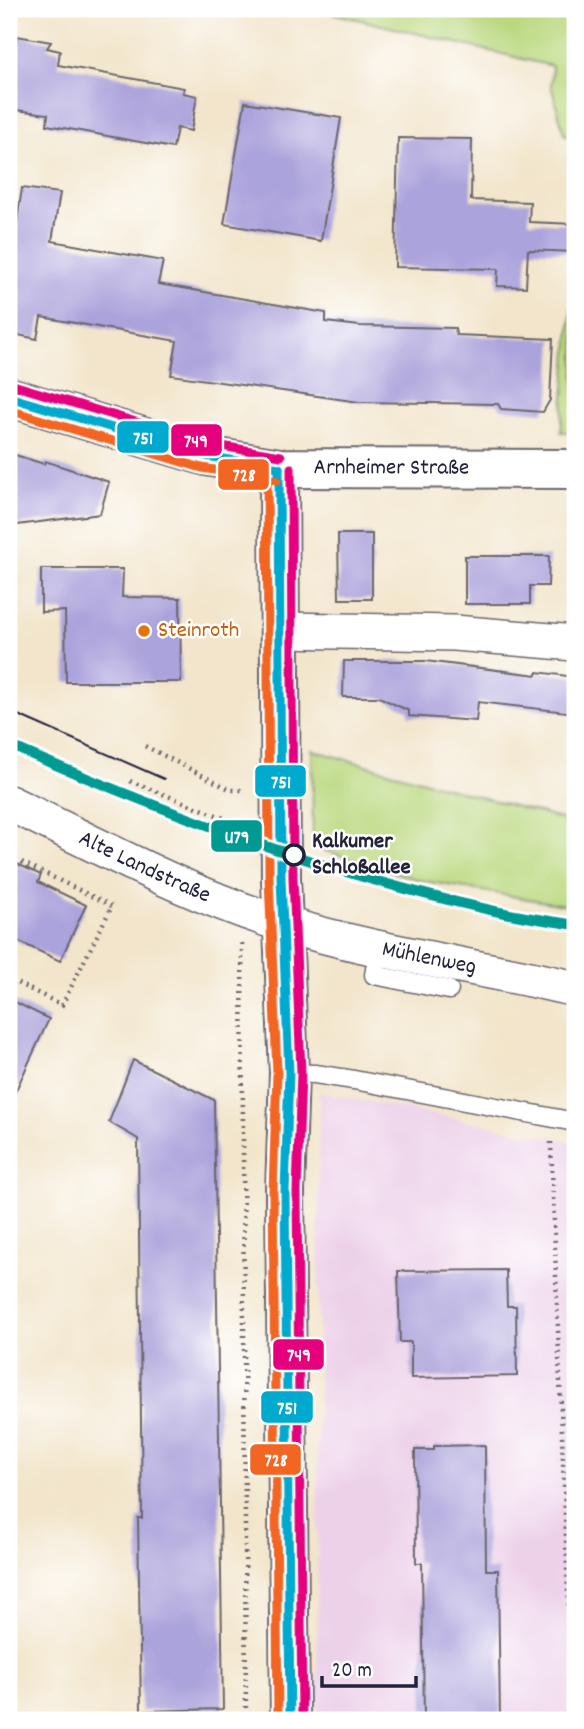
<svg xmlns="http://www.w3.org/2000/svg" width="584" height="1729" viewBox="0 0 584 1729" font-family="Dekko,sans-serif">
<rect width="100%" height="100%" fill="#fff"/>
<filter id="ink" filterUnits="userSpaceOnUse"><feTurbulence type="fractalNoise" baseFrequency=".0143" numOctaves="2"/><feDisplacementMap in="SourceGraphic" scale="14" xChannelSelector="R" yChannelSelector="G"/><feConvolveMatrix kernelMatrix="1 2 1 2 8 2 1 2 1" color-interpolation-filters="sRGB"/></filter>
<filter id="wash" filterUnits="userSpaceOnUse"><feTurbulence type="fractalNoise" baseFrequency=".00686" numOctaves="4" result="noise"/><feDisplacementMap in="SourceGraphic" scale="28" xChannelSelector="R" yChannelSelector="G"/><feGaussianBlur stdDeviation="1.57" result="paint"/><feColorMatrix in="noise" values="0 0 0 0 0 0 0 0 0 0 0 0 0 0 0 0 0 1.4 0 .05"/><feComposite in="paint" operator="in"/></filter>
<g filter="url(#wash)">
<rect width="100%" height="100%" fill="#f2e5cb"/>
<polygon fill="#edd1e9" points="319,1092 575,1142 575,1720 317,1720"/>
<g fill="#bad87e" stroke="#6e7d5c" stroke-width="2">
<polygon points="315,9 575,9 575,163 571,137 564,134 551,85 552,66"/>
<polygon points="575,272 575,432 561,432"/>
<polygon points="312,750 575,823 575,907 419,880 313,847"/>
</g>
<g id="blocks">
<g fill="#aba3db">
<polygon points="17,36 51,42 47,48 60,51 58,65 184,88 183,93 197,96 191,131 177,128 173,148 47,125 48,114 9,109 9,59 12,59"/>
<polygon points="245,102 341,118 321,241 224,224"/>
<polygon points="398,138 472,139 471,200 530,202 529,222 575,224 575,252 528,250 526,287 497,286 498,269 395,267"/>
<polygon points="22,188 60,193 52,241 163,261 158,284 326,313 326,322 360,326 455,328 456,335 553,339 550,400 543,412 501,409 498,404 359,402 171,375 177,341 41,317 37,339 9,333 9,255 12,256"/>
<polygon points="9,453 44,464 45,461 109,482 100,514 9,526"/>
<polygon points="338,534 372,534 372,599 339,599"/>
<polygon points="465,556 549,556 548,586 530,586 530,604 465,604"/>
<polygon points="41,569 123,569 122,597 180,598 181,682 66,682 65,611 41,612"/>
<polygon points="344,661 425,661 537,675 538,672 575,677 575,713 478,702 476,721 409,716 409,711 379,697 343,697"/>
<polygon points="9,860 41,875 38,882 86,905 60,961 9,937"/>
<polygon points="9,999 49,1019 9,1105"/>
<polygon points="133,1060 214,1100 223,1709 141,1711 138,1518 142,1518 138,1139 109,1122"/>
<polygon points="506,1270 507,1306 516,1306 517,1376 411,1378 411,1342 400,1342 398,1271"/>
<polygon points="485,1445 486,1570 498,1570 500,1720 424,1720 422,1563 416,1563 415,1450 434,1450 434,1446"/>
</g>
</g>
</g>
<g filter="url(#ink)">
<use href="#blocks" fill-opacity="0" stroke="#6b666d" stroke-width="2"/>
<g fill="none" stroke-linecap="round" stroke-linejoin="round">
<defs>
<g id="lane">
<polyline points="379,947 374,975 449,990"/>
<polyline points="289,1073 315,1074 354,1080 575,1122"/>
</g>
<g id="street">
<polyline points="280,630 454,633 575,643"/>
<path id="s1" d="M9 803C98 845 186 894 280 923 376 953 478 966 575 989"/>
</g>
<g id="secondary">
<path id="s2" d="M9 397 206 456 279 468 575 469"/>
<polyline points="279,468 281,878 289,1073 285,1191 290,1720"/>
</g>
</defs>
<use href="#lane" stroke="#6b666d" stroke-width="21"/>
<use href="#street" stroke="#6b666d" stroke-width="38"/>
<use href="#secondary" stroke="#6b666d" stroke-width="42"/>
<g stroke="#6b666d" stroke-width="4.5" stroke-dasharray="2 5" stroke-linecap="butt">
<polyline points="145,746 231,790 246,790"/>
<polyline points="130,781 247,827"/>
<polyline points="9,856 112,906 62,1005 9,979"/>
<polyline points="242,943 246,1720"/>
<polyline points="551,1142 572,1701"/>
</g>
<use href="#lane" stroke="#fff" stroke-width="18"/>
<use href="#street" stroke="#fff" stroke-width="35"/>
<use href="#secondary" stroke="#fff" stroke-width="38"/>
<polyline stroke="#22223b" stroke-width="2" points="9,711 164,779"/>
<defs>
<g id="bus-1">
<polyline points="9,397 206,456 279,468"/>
<polyline points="279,468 281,878 289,1073 285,1191 290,1720"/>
</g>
<g id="bus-2">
<polyline points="9,410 202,468 277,480"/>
<polyline points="267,468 269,878 277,1073 273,1191 278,1720"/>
</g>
<g id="bus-3">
<polyline points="13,385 209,444 281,456"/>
<polyline points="291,468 293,878 301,1072 297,1191 302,1720"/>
</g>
</defs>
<use href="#bus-1" stroke="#fff" stroke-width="14"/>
<use href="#bus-2" stroke="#fff" stroke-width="14"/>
<use href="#bus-3" stroke="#fff" stroke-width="14"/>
<use href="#bus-1" stroke="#00a9ce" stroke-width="9"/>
<use href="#bus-2" stroke="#f26522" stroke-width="9"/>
<use href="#bus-3" stroke="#e5007d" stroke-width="9"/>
<defs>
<path id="metro-1" d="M9 745C163 812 321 872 486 909 515 916 545 920 575 925"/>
</defs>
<use href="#metro-1" stroke="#fff" stroke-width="16"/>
<use href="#metro-1" stroke="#009a93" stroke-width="10"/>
</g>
</g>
<circle fill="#e8710a" stroke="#fff" stroke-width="2.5" cx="144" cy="631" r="7"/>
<circle fill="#fff" stroke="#22223b" stroke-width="3.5" cx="294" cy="855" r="10"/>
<g text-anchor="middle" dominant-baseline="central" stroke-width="5" stroke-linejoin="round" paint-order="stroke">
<g font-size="23" fill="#22223b" stroke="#fff">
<text stroke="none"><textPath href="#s2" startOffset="392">Arnheimer Straße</textPath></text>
<text stroke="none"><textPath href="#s1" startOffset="150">Alte Landstraße</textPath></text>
<text stroke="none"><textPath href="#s1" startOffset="450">Mühlenweg</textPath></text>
</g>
<g font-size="23" fill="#c56008" stroke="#fff" text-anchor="start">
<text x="158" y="631">Steinroth</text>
</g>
<g font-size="23" font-weight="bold" fill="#22223b" stroke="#fff" text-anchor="start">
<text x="312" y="842">Kalkumer<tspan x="312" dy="26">Schloßallee</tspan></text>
</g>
</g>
<g stroke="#fff" stroke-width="2.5">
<rect x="116" y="420" width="54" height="34" rx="7" fill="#00a9ce"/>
<rect x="170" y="423" width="53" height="34" rx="7" fill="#e5007d"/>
<rect x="217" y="458" width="53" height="33" rx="7" fill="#f26522"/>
<rect x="254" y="764" width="53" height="34" rx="7" fill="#00a9ce"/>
<rect x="210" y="819" width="53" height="34" rx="7" fill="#009a93"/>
<rect x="272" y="1338" width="53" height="33" rx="7" fill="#e5007d"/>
<rect x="260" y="1390" width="54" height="34" rx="7" fill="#00a9ce"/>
<rect x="249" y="1443" width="53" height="33" rx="7" fill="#f26522"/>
</g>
<g font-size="19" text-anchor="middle" font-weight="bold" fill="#fff">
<text x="143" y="444">751</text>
<text x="196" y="447">749</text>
<text x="244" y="481">728</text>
<text x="281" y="788">751</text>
<text x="237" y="843">U79</text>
<text x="299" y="1361">749</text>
<text x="287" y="1414">751</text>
<text x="276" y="1466">728</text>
</g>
<rect width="584" height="1729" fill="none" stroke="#fff" stroke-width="35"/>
<path d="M322 1676v10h94v-10" fill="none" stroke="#22223b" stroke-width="3.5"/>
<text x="332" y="1676" font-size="21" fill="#22223b" stroke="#ffffff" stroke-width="5" paint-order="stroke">20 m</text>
</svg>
